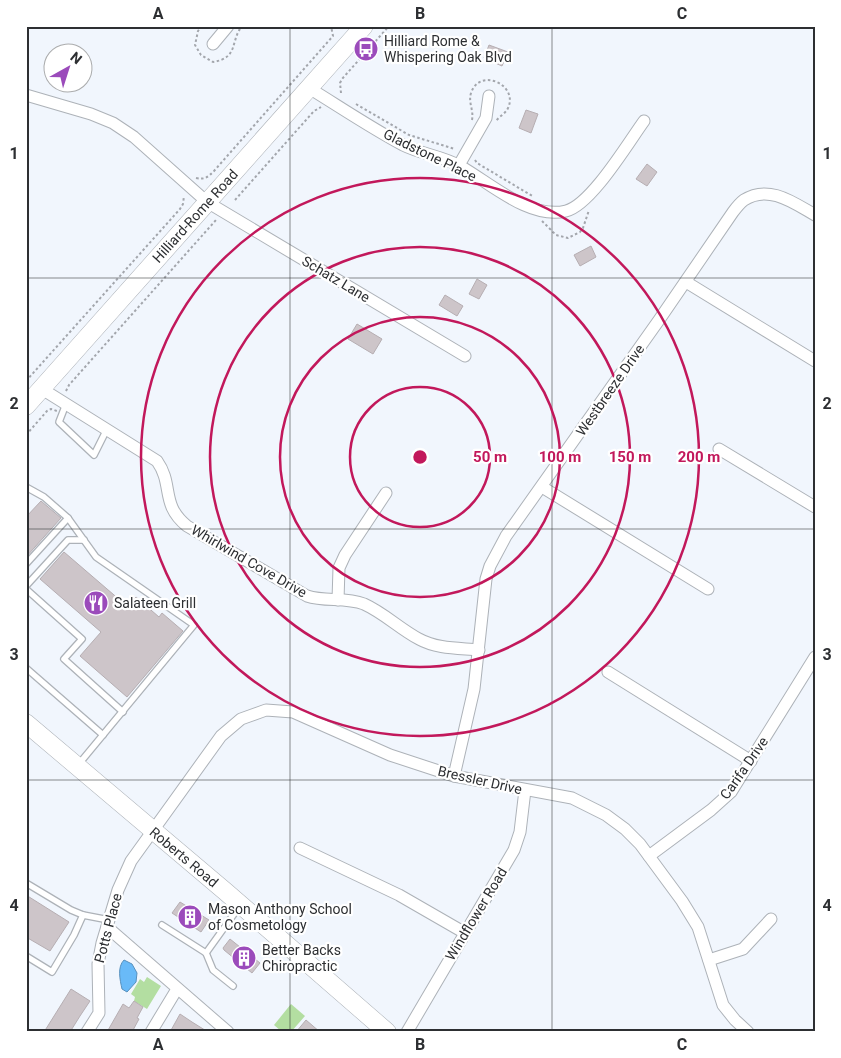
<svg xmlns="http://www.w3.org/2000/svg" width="841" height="1058" viewBox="0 0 841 1058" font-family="Roboto,sans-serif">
<rect width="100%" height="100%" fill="#f1f6fd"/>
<g fill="#b3dea1">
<polygon points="147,977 161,986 147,1009 134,1001 135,997 131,994 140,979 144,982"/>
<polygon points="291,1004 305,1016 291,1032 282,1032 274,1025"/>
</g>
<path fill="#69baf8" stroke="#5790bd" d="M124 960 132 964 137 973 136 982 127 992 122 989C120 980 117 967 124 960Z"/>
<g fill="#cdc5c9" stroke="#b6aeb2">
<polygon points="489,45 508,52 502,66 484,58"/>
<polygon points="526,110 538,114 531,133 519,128"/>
<polygon points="647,164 657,172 647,186 636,179"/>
<polygon points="591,246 596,257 580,266 574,255"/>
<polygon points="477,279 487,285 479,299 469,294"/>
<polygon points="445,295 463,306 457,316 439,305"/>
<polygon points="357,324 382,339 373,354 348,339"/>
<polygon points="41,501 61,518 26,557 26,517"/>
<polygon points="64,552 128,607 136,597 159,617 162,613 183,631 127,697 80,656 101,632 40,579"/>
<polygon points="26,895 69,922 50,951 26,937"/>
<polygon points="180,902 209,920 201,932 172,913"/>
<polygon points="230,939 260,963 252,973 224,950 223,948"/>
<polygon points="71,989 90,1001 80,1016 70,1032 44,1032"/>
<polygon points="134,1001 143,1007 137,1018 139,1019 132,1032 107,1032 123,1004 129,1008"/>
<polygon points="180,1014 192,1022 208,1032 170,1032"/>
<polygon points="306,1020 320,1032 296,1032"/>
</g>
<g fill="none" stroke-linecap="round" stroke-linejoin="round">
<defs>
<g id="service">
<polyline points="66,404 59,422 94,455 107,429"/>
<polyline points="26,487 44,497 68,518 96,557 194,625 78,765"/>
<polyline points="26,564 68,518"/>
<polyline points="26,586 68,540 84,540"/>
<polyline points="26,589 82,639 64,659 123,712"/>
<polyline points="26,668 103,735"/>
<polyline points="26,883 71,910 83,915 109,920"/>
<polyline points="162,925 206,953 213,970 233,986"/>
<polyline points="206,953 239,907"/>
<polyline points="26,956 52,972 74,935 83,915"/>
</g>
<g id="minor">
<polyline points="213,44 228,26"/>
<path d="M309 88C340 107 371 128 403 145 421 154 442 156 460 166 490 183 530 220 566 211 591 205 628 143 644 121"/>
<polyline points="26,95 91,114 113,123 134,137 207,202 465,356"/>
<polyline points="459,165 486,118 489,96"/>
<polyline points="686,282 815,361"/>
<path d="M42 389 157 461C174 485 160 504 187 526L307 596C325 602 345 597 364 604 384 613 400 629 419 639 437 649 459 648 479 650"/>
<polyline points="719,449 815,507"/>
<polyline points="542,487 708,589"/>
<polyline points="338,600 339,568 345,555 386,493"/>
<polyline points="608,672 751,761"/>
<path d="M454 776 474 689 486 579 490 566 506 536 659 320 733 212C736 208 740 203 744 200 769 184 794 203 815 215"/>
<polyline points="300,848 399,895 465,933"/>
<polyline points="649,856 711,810 731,792 815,657"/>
<polyline points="107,927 228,1032"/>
<polyline points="709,960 743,949 771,919"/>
<polyline points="87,1032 99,1013 98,964 102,943 118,890 131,861 221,736 241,719 266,710 293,712 390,755 454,776 572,798 606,815 625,829 640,844 682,901 698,927 723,1005 735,1020 748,1032"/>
<polyline points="151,1032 177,989"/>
<polyline points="407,1032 514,850 520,832 525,790"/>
</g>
<g id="primary">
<polyline points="26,406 364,26"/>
<polyline points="26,723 226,892 387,1032"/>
</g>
</defs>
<use href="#service" stroke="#adb2b8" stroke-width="8"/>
<use href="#minor" stroke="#adb2b8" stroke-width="13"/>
<use href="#primary" stroke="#adb2b8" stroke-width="19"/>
<g stroke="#a3a6ac" stroke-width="2" stroke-dasharray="2.5 2.5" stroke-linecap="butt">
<path d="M202 26 198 31 195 45 201 55 213 62C239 58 230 41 242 26"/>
<polyline points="341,93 340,83 342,79 389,26"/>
<polyline points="356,104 409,135 455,149"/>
<path d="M472 120C474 110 468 103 471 93 480 66 521 86 507 110 504 114 499 117 496 121"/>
<polyline points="475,160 477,163 534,197"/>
<path d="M196 178C205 180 208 177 214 171L333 36 331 26"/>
<polyline points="235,200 314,111 321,107"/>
<polyline points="542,221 556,235 568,238 580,232 583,228 589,210"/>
<polyline points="26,381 180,209 183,204 184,196"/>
<polyline points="66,391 69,385 216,220"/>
<polyline points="26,435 47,411 51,409 57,411"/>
</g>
<use href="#service" stroke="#fff" stroke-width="5.5"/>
<use href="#minor" stroke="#fff" stroke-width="11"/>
<use href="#primary" stroke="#fff" stroke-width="18"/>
</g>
<path fill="none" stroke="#2d2f32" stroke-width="1" stroke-opacity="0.55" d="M290 26V1032M552 26V1032M26 278H815M26 529H815M26 780H815"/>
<g fill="none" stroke="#c2185b" stroke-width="2.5">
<circle cx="420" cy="457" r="70"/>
<circle cx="420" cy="457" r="140"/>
<circle cx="420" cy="457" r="210"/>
<circle cx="420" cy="457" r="279"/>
</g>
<defs>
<symbol id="bus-disc" viewBox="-11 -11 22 22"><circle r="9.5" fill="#9b4bbb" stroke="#fff"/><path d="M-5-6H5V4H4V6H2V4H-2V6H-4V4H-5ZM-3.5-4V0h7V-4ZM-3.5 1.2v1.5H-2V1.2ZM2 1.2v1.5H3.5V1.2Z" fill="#fff"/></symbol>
<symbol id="restaurant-disc" viewBox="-11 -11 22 22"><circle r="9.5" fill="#9b4bbb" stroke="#fff"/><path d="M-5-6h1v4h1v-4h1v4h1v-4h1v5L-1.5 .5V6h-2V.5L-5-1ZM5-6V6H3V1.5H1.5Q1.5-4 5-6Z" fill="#fff"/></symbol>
<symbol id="building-disc" viewBox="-11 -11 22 22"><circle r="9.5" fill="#9b4bbb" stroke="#fff"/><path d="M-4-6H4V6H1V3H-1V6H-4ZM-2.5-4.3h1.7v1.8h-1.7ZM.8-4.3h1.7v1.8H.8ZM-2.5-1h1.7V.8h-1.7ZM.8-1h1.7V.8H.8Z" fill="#fff"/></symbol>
</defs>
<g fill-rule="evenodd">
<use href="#bus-disc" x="352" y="35" width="28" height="28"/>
<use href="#restaurant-disc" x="82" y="589" width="28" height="28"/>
<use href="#building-disc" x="176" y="903" width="28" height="28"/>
<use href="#building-disc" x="230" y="944" width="28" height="28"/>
</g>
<g text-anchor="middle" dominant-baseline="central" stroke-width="4.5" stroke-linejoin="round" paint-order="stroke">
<g font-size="14" fill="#2d2f32" stroke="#fff" text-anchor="start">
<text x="384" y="41">Hilliard Rome &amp;<tspan x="384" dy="16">Whispering Oak Blvd</tspan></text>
<text x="114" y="603">Salateen Grill</text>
<text x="208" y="909">Mason Anthony School<tspan x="208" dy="16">of Cosmetology</tspan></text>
<text x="262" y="950">Better Backs<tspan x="262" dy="16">Chiropractic</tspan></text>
</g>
<g font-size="14" fill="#2d2f32" stroke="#fff">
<text transform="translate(430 155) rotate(26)">Gladstone Place</text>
<text transform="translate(195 216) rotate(-48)">Hilliard-Rome Road</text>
<text transform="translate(336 279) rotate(31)">Schatz Lane</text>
<text transform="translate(610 390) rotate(-55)">Westbreeze Drive</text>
<text transform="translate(249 561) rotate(30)">Whirlwind Cove Drive</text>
<text transform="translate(744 768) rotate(-55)">Carifa Drive</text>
<text transform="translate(480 780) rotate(13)">Bressler Drive</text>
<text transform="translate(184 857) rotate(40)">Roberts Road</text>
<text transform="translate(476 914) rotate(-59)">Windflower Road</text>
<text transform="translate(108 928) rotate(-75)">Potts Place</text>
</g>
</g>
<circle cx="420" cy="457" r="8" fill="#c2185b" stroke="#fff" stroke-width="2.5"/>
<g font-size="15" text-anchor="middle" font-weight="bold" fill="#c2185b" stroke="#fff" stroke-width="4.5" stroke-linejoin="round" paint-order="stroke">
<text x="490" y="462">50 m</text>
<text x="560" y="462">100 m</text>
<text x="630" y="462">150 m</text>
<text x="699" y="462">200 m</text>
</g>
<rect width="841" height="1058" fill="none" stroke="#ffffff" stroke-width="55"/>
<g transform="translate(68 68) rotate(39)"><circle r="24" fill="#ffffff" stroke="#abacad"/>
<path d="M0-4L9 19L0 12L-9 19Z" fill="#9b4bbb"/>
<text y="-8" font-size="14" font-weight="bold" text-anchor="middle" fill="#2d2f32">N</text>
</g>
<rect x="28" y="28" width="786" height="1002" fill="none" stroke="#2d2f32" stroke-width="2"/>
<g font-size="16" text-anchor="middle" font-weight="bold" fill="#2d2f32">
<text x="158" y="19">A</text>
<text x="420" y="19">B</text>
<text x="682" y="19">C</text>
<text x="14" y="159">1</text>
<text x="827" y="159">1</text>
<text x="14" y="409">2</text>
<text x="827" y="409">2</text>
<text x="14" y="660">3</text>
<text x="827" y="660">3</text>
<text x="14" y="911">4</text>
<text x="827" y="911">4</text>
<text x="158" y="1050">A</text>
<text x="420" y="1050">B</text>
<text x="682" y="1050">C</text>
</g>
</svg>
